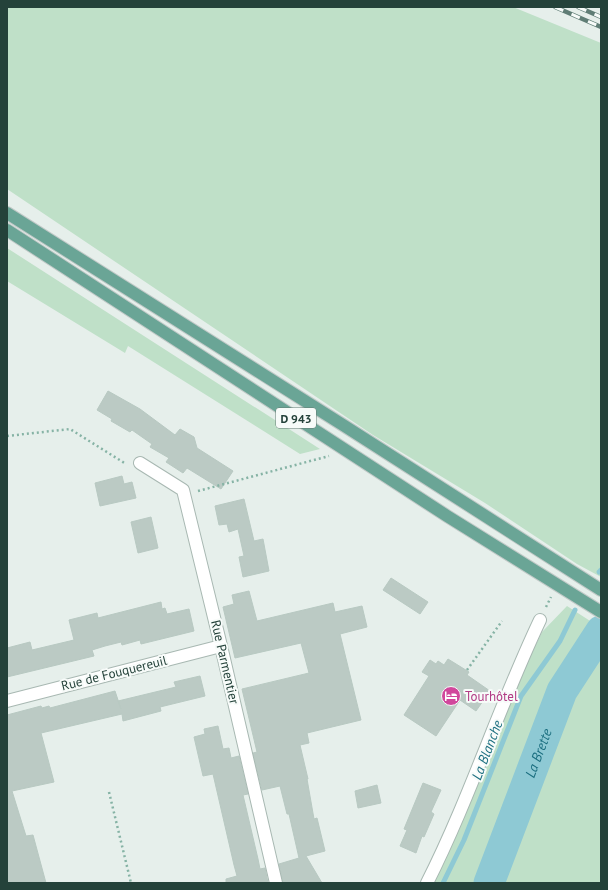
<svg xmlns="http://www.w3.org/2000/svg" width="608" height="890" viewBox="0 0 608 890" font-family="'PT Sans',sans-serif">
<rect width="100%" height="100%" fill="#e6efeb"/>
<g fill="#bfe0c8">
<polygon points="7,7 513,7 601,43 601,577 577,564 485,503 373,435 7,189"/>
<polygon points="7,248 320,449 300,454 128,346 125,353 7,281"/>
<polygon points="567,606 601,628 601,883 433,883 465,816 518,681 542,632"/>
</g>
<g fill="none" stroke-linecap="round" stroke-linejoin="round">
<g stroke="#8ec9d4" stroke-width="5">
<polyline points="599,572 601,570"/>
<polyline points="443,883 464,840 521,696 560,641 575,610"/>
</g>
<path stroke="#8ec9d4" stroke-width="31" id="s1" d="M489 883 562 691 601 631"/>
</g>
<g fill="#bbcac4" stroke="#b8c9c2">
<polygon points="108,391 140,409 175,435 180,429 194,437 197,448 233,471 221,489 187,468 183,473 166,462 169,458 150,447 152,444 132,430 130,432 111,421 112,419 97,410"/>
<polygon points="122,476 124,484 132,482 136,498 100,506 95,483"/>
<polygon points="244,499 254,541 263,539 269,571 243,577 239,557 244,556 238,529 229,532 227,524 219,525 215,506"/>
<polygon points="151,517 158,548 138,553 131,522"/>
<polygon points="391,578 428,602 420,614 383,590"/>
<polygon points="249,591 257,621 333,603 335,612 362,606 367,627 340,634 361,720 307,733 309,743 300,745 308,779 307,779 314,819 317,818 325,851 306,856 322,883 283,883 279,864 299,858 289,814 287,814 280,786 262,790 253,753 257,752 242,689 309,673 301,643 235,658 223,607 234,604 232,595"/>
<polygon points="161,602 162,609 165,608 167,614 189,609 194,631 141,644 140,640 122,645 121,642 105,646 92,650 94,656 7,677 7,648 30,642 32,650 74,640 69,620 97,613 98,618"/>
<polygon points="448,659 469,672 467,675 490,691 476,711 460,700 436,736 404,715 429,676 422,672 430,660 436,664 438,661 444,665"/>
<polygon points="200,676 205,696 160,707 161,711 123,721 122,714 41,733 54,782 12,791 26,836 33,835 46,883 7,883 7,715 41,706 42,708 49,706 50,708 115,691 121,709 118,701 176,687 174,682"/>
<polygon points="218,726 223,749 229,748 231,758 239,756 248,794 243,795 258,859 260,869 265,868 268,883 226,883 226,879 237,876 234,865 213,774 203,776 194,737 205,734 204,729"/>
<polygon points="423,783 441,790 431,812 434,814 424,837 422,836 416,853 400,846 407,830 404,829"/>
<polygon points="377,785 381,803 358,808 355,791"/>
</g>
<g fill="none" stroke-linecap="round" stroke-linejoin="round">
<defs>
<g id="minor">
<polyline points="140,463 183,490 221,646 276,883"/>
<polyline points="7,701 221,646"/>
<path d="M427 883C470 798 499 706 540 620"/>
</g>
<g id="major">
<polyline points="7,213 343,425 601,590"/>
<polyline points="7,230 447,516 601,612"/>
</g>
</defs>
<use href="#minor" stroke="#a8b8b2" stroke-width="14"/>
<use href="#major" stroke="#c2cac8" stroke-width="14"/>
<g stroke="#86b3a5" stroke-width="2.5" stroke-dasharray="2 3" stroke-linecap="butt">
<polyline points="7,436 70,429 126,464"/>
<polyline points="198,491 329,456"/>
<polyline points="546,607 551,597"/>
<polyline points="467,670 502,621"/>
<polyline points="109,792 131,883"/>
</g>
<use href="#minor" stroke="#fff" stroke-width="12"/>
<use href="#major" stroke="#6aa596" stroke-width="12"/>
<defs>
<g id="rail">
<polyline points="555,7 601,27"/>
<polyline points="578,7 601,17"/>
</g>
</defs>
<use href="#rail" stroke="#5f7d75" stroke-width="4.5"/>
<use href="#rail" stroke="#f7fbf9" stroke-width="3" stroke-dasharray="9" stroke-linecap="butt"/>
</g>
<defs>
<symbol id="hotel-disc" viewBox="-11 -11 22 22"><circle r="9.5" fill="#d1479c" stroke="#f7fbf9"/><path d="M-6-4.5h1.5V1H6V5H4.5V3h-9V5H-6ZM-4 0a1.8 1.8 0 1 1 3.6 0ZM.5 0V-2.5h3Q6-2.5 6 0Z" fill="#fff"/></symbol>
</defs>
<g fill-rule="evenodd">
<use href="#hotel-disc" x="440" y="685" width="22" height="22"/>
</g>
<g text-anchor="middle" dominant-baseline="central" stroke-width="4" stroke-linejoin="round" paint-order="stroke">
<rect fill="#f7fbf9" stroke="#637a73" stroke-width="1" x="276" y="408" width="40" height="20" rx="3"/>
<g font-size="12" font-weight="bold" fill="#24423a">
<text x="296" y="418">D 943</text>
</g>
<g font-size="13" fill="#24423a" stroke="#f7fbf9">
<text transform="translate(225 662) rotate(77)">Rue Parmentier</text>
<text transform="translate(114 673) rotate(-14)">Rue de Fouquereuil</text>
</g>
<g font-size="13" fill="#b23c85" stroke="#f7fbf9" text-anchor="start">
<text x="465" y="696">Tourhôtel</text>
</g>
<g font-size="14" font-style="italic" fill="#1c6f80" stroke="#f7fbf9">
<text transform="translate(487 750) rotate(-69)">La Blanche</text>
<text stroke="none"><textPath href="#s1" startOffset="139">La Brette</textPath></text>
</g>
</g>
<rect width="608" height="890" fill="none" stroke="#24423a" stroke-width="16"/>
</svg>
